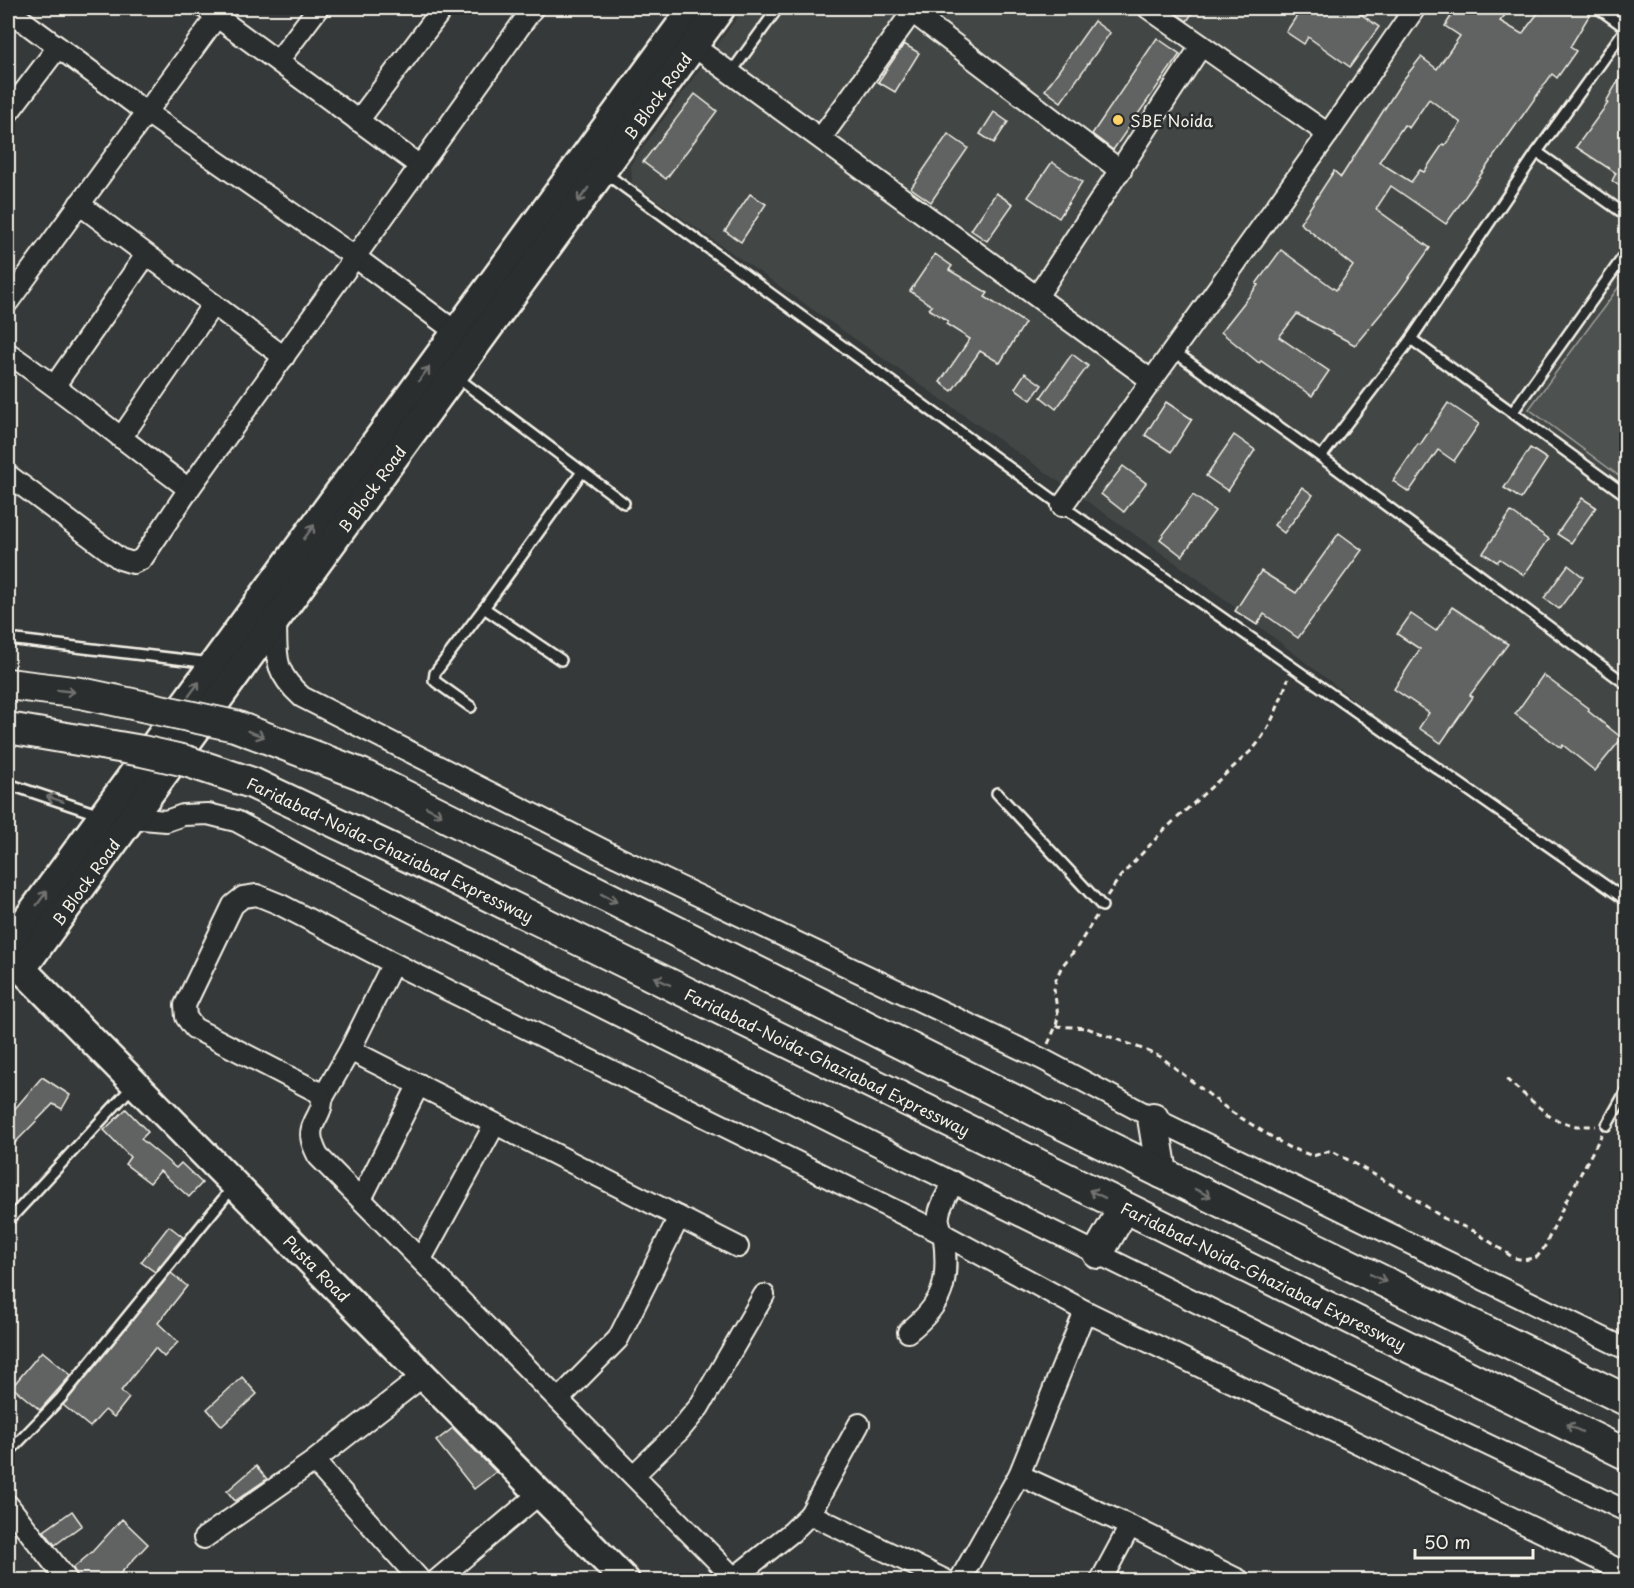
<svg xmlns="http://www.w3.org/2000/svg" width="1634" height="1588" viewBox="0 0 1634 1588" font-family="'Playpen Sans',sans-serif">
<rect width="100%" height="100%" fill="#363939"/>
<filter id="ink" filterUnits="userSpaceOnUse"><feTurbulence type="fractalNoise" baseFrequency=".0167" numOctaves="2"/><feDisplacementMap in="SourceGraphic" scale="12" xChannelSelector="R" yChannelSelector="G"/><feConvolveMatrix kernelMatrix="1 2 1 2 8 2 1 2 1" color-interpolation-filters="sRGB"/></filter>
<g filter="url(#ink)">
<polygon fill="#434645" points="744,8 1626,8 1626,911 1197,578 632,183 631,164"/>
<polygon fill="#4e514f" stroke="#a1a19c" stroke-width="1.5" points="1626,277 1626,481 1529,409"/>
<g fill="#616362" stroke="#f4f1e8" stroke-width="1.5" fill-rule="evenodd">
<polygon points="1168,8 1196,8 1187,21"/>
<polygon points="1302,8 1352,8 1379,27 1350,67 1308,37 1304,44 1286,32"/>
<path d="M1456 8H1511L1500 21 1522 34 1542 8H1591L1592 11 1570 47 1576 51 1557 78 1552 74 1446 224 1391 186 1376 209 1430 248 1398 293 1355 345 1297 314 1279 337 1329 371 1312 396 1261 361 1259 363 1221 332 1258 285 1256 284 1281 250 1336 290 1353 266 1300 223 1334 171 1341 177 1403 80 1421 57 1437 69 1460 36 1445 26ZM1429 99 1461 123 1445 145 1443 144 1424 172 1420 170 1411 182 1379 162 1404 125 1409 128Z"/>
<polygon points="1094,21 1110,33 1061,102 1045,90"/>
<polygon points="1157,38 1180,54 1113,150 1092,134"/>
<polygon points="904,44 919,53 895,92 878,82"/>
<polygon points="1626,67 1626,190 1612,181 1616,173 1576,147 1608,103 1606,102"/>
<polygon points="695,94 717,111 666,179 643,162"/>
<polygon points="994,112 1008,122 994,143 980,134"/>
<polygon points="948,134 968,148 931,202 911,188"/>
<polygon points="1052,162 1082,182 1059,218 1028,197"/>
<polygon points="996,193 1013,204 987,241 971,230"/>
<polygon points="750,194 766,204 741,242 725,231"/>
<polygon points="935,254 952,266 949,270 988,293 985,297 1025,323 1000,363 980,351 952,391 940,382 970,339 946,324 948,321 929,309 932,306 910,291"/>
<polygon points="1072,354 1088,366 1056,409 1041,397"/>
<polygon points="1025,373 1042,385 1031,400 1015,388"/>
<polygon points="1166,402 1192,419 1171,452 1145,435"/>
<polygon points="1448,403 1479,424 1454,461 1438,450 1409,492 1393,481 1418,444 1420,445"/>
<polygon points="1234,435 1255,450 1228,491 1206,476"/>
<polygon points="1530,448 1547,459 1521,499 1504,488"/>
<polygon points="1123,466 1146,483 1124,512 1101,494"/>
<polygon points="1302,487 1313,495 1284,533 1274,525"/>
<polygon points="1193,495 1215,511 1182,556 1160,539"/>
<polygon points="1582,498 1596,507 1571,543 1557,534"/>
<polygon points="1511,512 1549,539 1524,575 1500,559 1497,562 1483,553"/>
<polygon points="1339,533 1362,550 1298,638 1264,614 1257,625 1235,611 1261,571 1296,593"/>
<polygon points="1568,565 1583,577 1559,609 1544,598"/>
<polygon points="1452,607 1508,644 1470,695 1473,697 1441,743 1419,728 1429,713 1394,689 1420,649 1397,634 1411,614 1436,631"/>
<polygon points="1543,675 1589,709 1588,711 1622,738 1595,771 1563,745 1561,748 1515,714"/>
<polygon points="42,1077 70,1095 62,1109 53,1104 8,1150 8,1107 13,1111"/>
<polygon points="126,1109 148,1132 141,1139 176,1168 181,1163 202,1183 189,1197 160,1171 150,1183 125,1164 130,1157 104,1130"/>
<polygon points="169,1226 183,1237 155,1272 141,1262"/>
<polygon points="171,1273 187,1286 158,1323 178,1342 164,1357 155,1348 121,1391 129,1398 114,1417 105,1410 90,1427 63,1405"/>
<polygon points="42,1351 71,1375 40,1410 12,1387"/>
<polygon points="242,1377 257,1394 222,1426 207,1409"/>
<polygon points="453,1428 496,1472 474,1489 436,1441"/>
<polygon points="256,1466 267,1479 235,1501 227,1491"/>
<polygon points="72,1511 82,1525 55,1545 44,1531"/>
<polygon points="122,1519 148,1544 117,1577 115,1575 108,1581 79,1581 73,1568 92,1552"/>
</g>
<g fill="none" stroke-linecap="round" stroke-linejoin="round">
<defs>
<g id="lane">
<polyline points="1598,8 1626,28"/>
<polyline points="730,74 778,8"/>
<polyline points="1537,152 1626,215"/>
<polyline points="605,173 1062,506 1626,900"/>
<polyline points="1411,339 1626,495"/>
<polyline points="1172,350 1321,457 1626,684"/>
<polyline points="455,376 624,503"/>
<polyline points="1512,413 1626,253"/>
<polyline points="1321,457 1411,339 1537,152 1626,28"/>
<polyline points="484,608 561,660"/>
<polyline points="8,639 211,663"/>
<polyline points="471,707 436,682 434,680 435,673 484,608 582,472"/>
<polyline points="8,784 100,815"/>
<polyline points="997,793 1102,906"/>
<polyline points="1607,1125 1626,1091"/>
<polyline points="8,1221 133,1086"/>
<polyline points="8,1453 61,1398 233,1187"/>
</g>
<g id="street">
<polyline points="205,8 420,166"/>
<polyline points="1148,8 1328,134"/>
<polyline points="8,10 147,113 355,257 456,332"/>
<polyline points="912,12 1121,171"/>
<polyline points="692,45 1151,380"/>
<polyline points="278,61 318,8"/>
<polyline points="8,113 58,47"/>
<polyline points="358,121 443,8"/>
<polyline points="821,138 915,8"/>
<polyline points="79,204 284,357"/>
<polyline points="1038,295 1201,46"/>
<polyline points="8,302 223,8"/>
<path d="M8 353C70 396 128 444 189 489"/>
<polyline points="55,385 146,255"/>
<polyline points="121,438 213,304"/>
<polyline points="8,475 120,559 133,563 142,559 189,489 533,8"/>
<polyline points="1062,506 1328,134 1415,8"/>
<path d="M276 618C277 656 272 670 302 697L617 857 1042 1059 1153 1118 1626 1349"/>
<polyline points="131,818 166,821 183,815 208,814 236,821 312,862 877,1145 1442,1423 1626,1511"/>
<polyline points="350,1050 738,1247"/>
<polyline points="322,1099 350,1050 393,963"/>
<polyline points="361,1199 419,1084"/>
<polyline points="421,1259 495,1124"/>
<path d="M908 1332C944 1303 949 1283 944 1238 943 1230 937 1224 939 1215 940 1204 949 1192 954 1182"/>
<polyline points="559,1399 618,1339 679,1217"/>
<polyline points="314,1461 420,1580"/>
<polyline points="634,1475 679,1431 699,1407 764,1295"/>
<polyline points="1019,1475 1130,1526 1239,1580"/>
<polyline points="8,1505 67,1580"/>
<polyline points="810,1514 945,1580"/>
<polyline points="204,1538 314,1461 423,1376"/>
<polyline points="734,1578 792,1532 810,1514 859,1424"/>
<polyline points="437,1580 539,1494"/>
<path d="M736 1580 318 1156C314 1148 309 1138 312 1128 316 1115 326 1108 320 1093L194 1028 186 1017 185 1005 233 905 243 897 257 895 279 904 393 963 943 1234 1085 1311 1626 1573"/>
<polyline points="960,1580 1019,1475 1085,1311"/>
<polyline points="1101,1580 1130,1526"/>
</g>
<g id="secondary">
<polyline points="8,945 693,8"/>
<path id="s1" d="M8 955 625 1580"/>
<path id="s2" d="M22 969 721 8"/>
</g>
<g id="primary">
<polyline points="1153,1118 1162,1173"/>
<polyline points="1056,1121 1626,1400"/>
<path id="s3" d="M1035 1163 1626 1454"/>
<polyline points="1098,1253 1124,1208"/>
</g>
</defs>
<use href="#lane" stroke="#f4f1e8" stroke-width="14"/>
<use href="#street" stroke="#f4f1e8" stroke-width="24"/>
<use href="#secondary" stroke="#f4f1e8" stroke-width="32"/>
<use href="#primary" stroke="#f4f1e8" stroke-width="34"/>
<g stroke="#f4f1e8" stroke-width="3" stroke-dasharray="6 4.5" stroke-linecap="butt">
<path d="M1107 896 1120 877 1163 831 1253 749C1271 728 1279 704 1288 679"/>
<polyline points="1056,1026 1087,1028 1145,1050 1161,1057 1230,1111 1288,1147 1313,1156 1329,1151 1334,1152 1403,1191 1445,1219 1474,1231 1514,1258 1524,1260 1537,1257 1544,1248 1565,1203 1602,1134"/>
<polyline points="1048,1044 1056,1026 1058,1016 1054,989 1056,979 1062,966 1076,949 1097,915"/>
<polyline points="1506,1079 1553,1119 1576,1126 1596,1126"/>
</g>
<use href="#lane" stroke="#2a2d2e" stroke-width="9"/>
<use href="#street" stroke="#2a2d2e" stroke-width="20"/>
<use href="#secondary" stroke="#2a2d2e" stroke-width="27"/>
<use href="#primary" stroke="#2a2d2e" stroke-width="30"/>
<defs>
<g id="primary-bridge">
<polyline points="8,684 81,693 235,726 361,774 1056,1121"/>
<path id="s4" d="M8 728 142 751 186 761 252 783 424 864 1035 1163"/>
</g>
</defs>
<use href="#primary-bridge" stroke="#f4f1e8" stroke-width="34" stroke-linecap="butt"/>
<use href="#primary-bridge" stroke="#2a2d2e" stroke-width="30"/>
</g>
<defs><path id="oneway-shaft" d="M-6 0H5M1.5-3L5.5 0L1.5 3" fill="none" stroke-width="1.6" stroke-linecap="round" stroke-linejoin="round" transform="scale(1.5)"/></defs>
<g stroke="#71726f">
<use href="#oneway-shaft" transform="translate(583 195) rotate(126)"/>
<use href="#oneway-shaft" transform="translate(424 374) rotate(-54)"/>
<use href="#oneway-shaft" transform="translate(309 532) rotate(-54)"/>
<use href="#oneway-shaft" transform="translate(194 689) rotate(-54)"/>
<use href="#oneway-shaft" transform="translate(66 691) rotate(6)"/>
<use href="#oneway-shaft" transform="translate(256 734) rotate(21)"/>
<use href="#oneway-shaft" transform="translate(55 799) rotate(-161)"/>
<use href="#oneway-shaft" transform="translate(434 811) rotate(27)"/>
<use href="#oneway-shaft" transform="translate(42 898) rotate(-54)"/>
<use href="#oneway-shaft" transform="translate(609 898) rotate(27)"/>
<use href="#oneway-shaft" transform="translate(662 981) rotate(-154)"/>
<use href="#oneway-shaft" transform="translate(1203 1193) rotate(26)"/>
<use href="#oneway-shaft" transform="translate(1097 1194) rotate(-154)"/>
<use href="#oneway-shaft" transform="translate(1378 1278) rotate(26)"/>
<use href="#oneway-shaft" transform="translate(1574 1428) rotate(-154)"/>
</g>
</g>
<circle fill="#ffd166" stroke="#2a2d2e" stroke-width="2" cx="1118" cy="120" r="6"/>
<g text-anchor="middle" dominant-baseline="central" stroke-width="5" stroke-linejoin="round" paint-order="stroke">
<g font-size="16" fill="#f4f1e8" stroke="#2a2d2e">
<text stroke="none"><textPath href="#s2" startOffset="1080">B Block Road</textPath></text>
<text stroke="none"><textPath href="#s2" startOffset="594">B Block Road</textPath></text>
<text stroke="none"><textPath href="#s4" startOffset="404">Faridabad-Noida-Ghaziabad Expressway</textPath></text>
<text stroke="none"><textPath href="#s2" startOffset="108">B Block Road</textPath></text>
<text stroke="none"><textPath href="#s4" startOffset="890">Faridabad-Noida-Ghaziabad Expressway</textPath></text>
<text stroke="none"><textPath href="#s1" startOffset="440">Pusta Road</textPath></text>
<text stroke="none"><textPath href="#s3" startOffset="255">Faridabad-Noida-Ghaziabad Expressway</textPath></text>
</g>
<g font-size="16" fill="#f4f1e8" stroke="#2a2d2e" text-anchor="start">
<text x="1130" y="120">SBE Noida</text>
</g>
</g>
<rect width="1634" height="1588" fill="none" stroke="#2a2d2e" stroke-width="30"/>
<rect x="15" y="15" width="1604" height="1558" fill="none" stroke="#f4f1e8" stroke-width="2" filter="url(#ink)"/>
<path d="M1415 1549v9h118v-9" fill="none" stroke="#f4f1e8" stroke-width="3"/>
<text x="1424" y="1549" font-size="18" fill="#f4f1e8" stroke="#2a2d2e" stroke-width="4.5" paint-order="stroke">50 m</text>
</svg>
